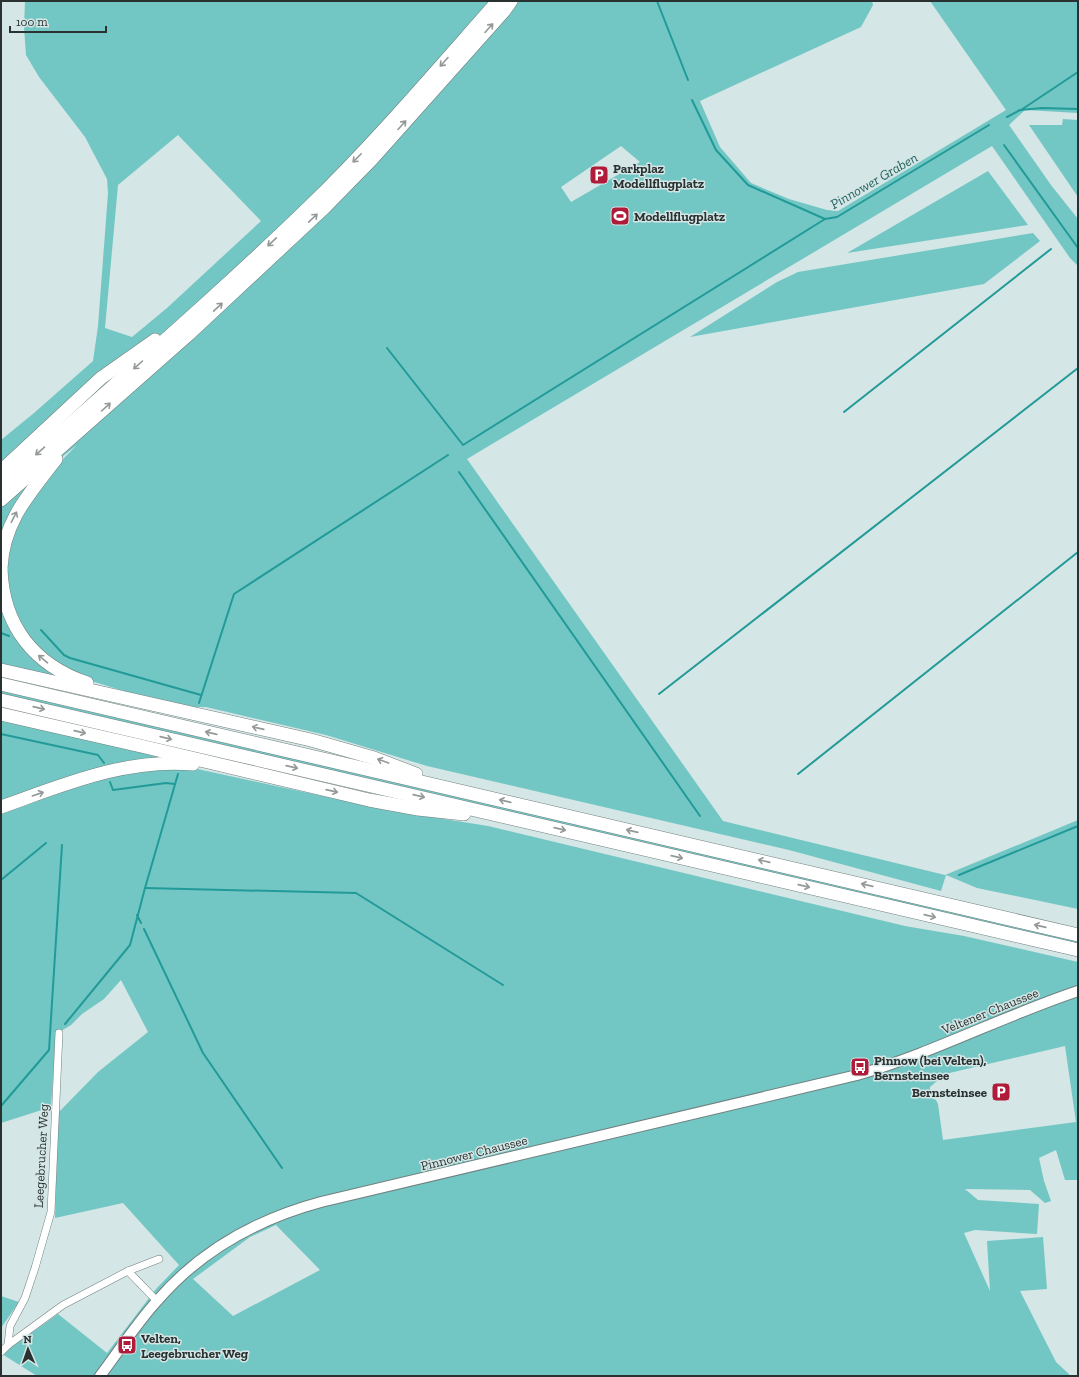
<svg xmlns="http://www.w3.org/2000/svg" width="1079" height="1377" viewBox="0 0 1079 1377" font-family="'Zilla Slab',serif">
<rect width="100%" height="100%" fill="#d4e6e5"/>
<g fill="#72c7c4" fill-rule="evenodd">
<path d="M25 1H872L873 5 861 27 700 101 720 147 751 183 789 199 827 210 838 211 1006 110 930 1H1078V113L1025 110 1009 125 1051 185 1078 219V266L1070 258 992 146 467 459 723 821 945 875 1078 820V909L977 888 946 875 941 891 789 850 427 766 326 735 206 707H193L124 691 91 681 53 662 22 631 6 587 7 550 19 517 57 465 77 445 38 476 1 540V440L34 413 93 361 98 326 108 193 107 179 85 137 39 77 26 55 24 27ZM178 135 261 221 167 308 132 337 105 328 118 185ZM621 146 640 162 571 202 561 187Z"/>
<polygon points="1063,119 1078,120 1078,197 1029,125 1062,125"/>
<polygon points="988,171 1028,225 847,253"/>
<polygon points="1033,233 1040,241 984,284 690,337 777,282 798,272"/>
<polygon points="1,600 6,615 76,684 1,667"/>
<polygon points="1,690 1078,940 1078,944 1,694"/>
<polygon points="1,717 174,757 126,761 102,767 1,802"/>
<path d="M188 767 387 810 488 826 905 926 964 936 1078 962V1180H1065L1056 1150 1039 1158 1044 1181 1051 1201 1045 1203 1030 1190 965 1189 978 1200 1039 1204 1037 1234 975 1230 964 1233 990 1291 987 1241 1043 1237 1047 1289 1020 1291 1056 1362 1071 1376H37L2 1354 58 1314 107 1353 156 1289 179 1265 123 1203 55 1218 58 1113 98 1072 148 1032 121 980 104 999 82 1014 71 1025 61 1031 55 1048 51 1107 1 1123V814L108 776 140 770ZM1065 1046 1076 1122 943 1140 938 1104 936 1100 930 1097V1087L945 1074ZM276 1225 320 1270 233 1316 193 1279 250 1237Z"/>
<polygon points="1,1296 19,1302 1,1328"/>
</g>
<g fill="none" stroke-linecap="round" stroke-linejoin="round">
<g stroke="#229a98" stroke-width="2">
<polyline points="657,1 688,80"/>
<polyline points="692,100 716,150 748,185 825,219 837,217 989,125"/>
<polyline points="1021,110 1078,72"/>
<polyline points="1007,117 1020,110 1042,108 1078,109"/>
<polyline points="1004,145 1078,248"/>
<polyline points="387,348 463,445 825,219"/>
<polyline points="844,412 1051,249"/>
<polyline points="459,472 700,816"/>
<polyline points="41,630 64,655 70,658 201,695"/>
<polyline points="1,633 9,636"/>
<polyline points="659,694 1078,368"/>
<polyline points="199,703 234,594 448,455"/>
<polyline points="1,734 98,755 104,763"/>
<polyline points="798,774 1078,552"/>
<polyline points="110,782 113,790 166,783 175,784"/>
<polyline points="959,875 1078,826"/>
<polyline points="1,880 46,843"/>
<polyline points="145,888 356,893 503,985"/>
<polyline points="137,915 141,923"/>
<polyline points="144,929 203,1053 282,1168"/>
<polyline points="65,1024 130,945 145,888 178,774"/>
<polyline points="1,1106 49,1050 62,845"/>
</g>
<defs>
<g id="street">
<polyline points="128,1271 157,1301"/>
<polyline points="8,1345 10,1326 25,1298 35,1268 51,1212 59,1033"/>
<polyline points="1,1352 8,1345 63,1305 128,1271 159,1259"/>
</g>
<path id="secondary" d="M100 1376C119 1351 136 1324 157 1301 200 1251 258 1219 321 1202L857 1075C933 1053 1003 1016 1078 991"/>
<g id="highway">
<polyline points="1,471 101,378 155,340"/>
<path d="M1 486C104 393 210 303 309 207 376 142 436 71 498 1"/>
<polyline points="1,500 189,334 324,208 372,159 504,11 511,1"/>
<path d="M1 568C3 522 29 494 56 459"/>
<path d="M1 569C3 626 34 665 87 683"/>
<polyline points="1,670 311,740 374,758 416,774"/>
<polyline points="1,684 1078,935"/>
<polyline points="1,700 1078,950"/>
<polyline points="1,714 141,746 369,800 418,809 464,814"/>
<path d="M1 807C63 785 126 758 193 764"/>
</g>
</defs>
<use href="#street" stroke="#70807f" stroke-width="8"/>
<use href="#secondary" stroke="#70807f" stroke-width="12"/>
<use href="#highway" stroke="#70807f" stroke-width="14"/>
<use href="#street" stroke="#fff" stroke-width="7"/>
<use href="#secondary" stroke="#fff" stroke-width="10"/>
<use href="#highway" stroke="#fff" stroke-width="13"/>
</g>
<defs><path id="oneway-shaft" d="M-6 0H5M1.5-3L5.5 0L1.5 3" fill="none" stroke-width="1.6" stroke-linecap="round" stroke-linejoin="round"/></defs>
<g stroke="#949898">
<use href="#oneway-shaft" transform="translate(489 28) rotate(-48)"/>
<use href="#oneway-shaft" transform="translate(444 62) rotate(132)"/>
<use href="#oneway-shaft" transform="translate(402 125) rotate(-48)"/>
<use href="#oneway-shaft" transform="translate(357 158) rotate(135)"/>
<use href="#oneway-shaft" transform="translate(313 218) rotate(-44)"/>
<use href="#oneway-shaft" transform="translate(272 242) rotate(137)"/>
<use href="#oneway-shaft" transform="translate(218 307) rotate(-43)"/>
<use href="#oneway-shaft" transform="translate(138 365) rotate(138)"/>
<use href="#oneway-shaft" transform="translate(106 407) rotate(-42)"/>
<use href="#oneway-shaft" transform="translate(40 451) rotate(139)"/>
<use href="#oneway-shaft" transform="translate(14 517) rotate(-63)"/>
<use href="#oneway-shaft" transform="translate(43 659) rotate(-140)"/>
<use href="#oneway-shaft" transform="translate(39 708) rotate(13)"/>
<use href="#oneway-shaft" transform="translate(258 728) rotate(-167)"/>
<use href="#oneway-shaft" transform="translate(80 732) rotate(13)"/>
<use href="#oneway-shaft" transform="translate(211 733) rotate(-167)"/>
<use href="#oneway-shaft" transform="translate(166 738) rotate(13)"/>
<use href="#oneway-shaft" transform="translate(383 761) rotate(-160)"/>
<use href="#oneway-shaft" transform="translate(292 767) rotate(13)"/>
<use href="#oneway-shaft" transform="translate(332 791) rotate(13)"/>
<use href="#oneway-shaft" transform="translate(38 794) rotate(-19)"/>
<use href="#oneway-shaft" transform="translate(419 796) rotate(13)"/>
<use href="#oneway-shaft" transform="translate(505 801) rotate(-167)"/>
<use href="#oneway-shaft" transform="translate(560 829) rotate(13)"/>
<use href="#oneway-shaft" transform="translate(632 831) rotate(-167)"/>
<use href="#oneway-shaft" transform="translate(677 857) rotate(13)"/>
<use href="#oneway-shaft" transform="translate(764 861) rotate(-167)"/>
<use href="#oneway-shaft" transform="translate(867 885) rotate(-167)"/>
<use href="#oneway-shaft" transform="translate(804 886) rotate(13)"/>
<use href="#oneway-shaft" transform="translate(930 916) rotate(13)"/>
<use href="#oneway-shaft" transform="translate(1040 926) rotate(-167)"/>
</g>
<defs>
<symbol id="parking-square" viewBox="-11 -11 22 22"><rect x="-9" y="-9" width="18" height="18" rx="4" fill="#af1b38" stroke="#d4e6e5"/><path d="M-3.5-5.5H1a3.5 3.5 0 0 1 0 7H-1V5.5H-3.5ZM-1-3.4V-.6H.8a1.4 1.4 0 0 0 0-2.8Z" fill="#fff"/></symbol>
<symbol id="stadium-square" viewBox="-11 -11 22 22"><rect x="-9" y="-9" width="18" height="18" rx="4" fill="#af1b38" stroke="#d4e6e5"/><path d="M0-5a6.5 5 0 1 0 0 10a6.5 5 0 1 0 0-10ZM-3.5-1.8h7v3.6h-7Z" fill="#fff"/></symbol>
<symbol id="bus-square" viewBox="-11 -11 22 22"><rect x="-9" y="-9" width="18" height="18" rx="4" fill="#af1b38" stroke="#d4e6e5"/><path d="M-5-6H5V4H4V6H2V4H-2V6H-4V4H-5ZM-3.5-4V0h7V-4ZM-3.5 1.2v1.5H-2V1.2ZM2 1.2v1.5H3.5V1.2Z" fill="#fff"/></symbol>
</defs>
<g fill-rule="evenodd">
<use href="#parking-square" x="588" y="164" width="22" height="22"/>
<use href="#stadium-square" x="609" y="205" width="22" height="22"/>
<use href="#bus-square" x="849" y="1056" width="22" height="22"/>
<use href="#parking-square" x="990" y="1081" width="22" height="22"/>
<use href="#bus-square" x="116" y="1334" width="22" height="22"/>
</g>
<g text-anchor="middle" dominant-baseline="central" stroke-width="3" stroke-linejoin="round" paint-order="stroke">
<g font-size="13" font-weight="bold" fill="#2a3131" stroke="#d4e6e5" text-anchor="start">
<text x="613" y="168">Parkplaz<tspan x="613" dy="15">Modellflugplatz</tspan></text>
<text x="634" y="216">Modellflugplatz</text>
<text x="874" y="1060">Pinnow (bei Velten),<tspan x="874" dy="15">Bernsteinsee</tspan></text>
<text x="987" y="1092" text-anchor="end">Bernsteinsee</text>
<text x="141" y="1338">Velten,<tspan x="141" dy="15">Leegebrucher Weg</tspan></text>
</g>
<g font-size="13" fill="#2a3131" stroke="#d4e6e5">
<text transform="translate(990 1011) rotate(-22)">Veltener Chaussee</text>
<text transform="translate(474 1153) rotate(-14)">Pinnower Chaussee</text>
<text transform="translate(41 1156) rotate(-87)">Leegebrucher Weg</text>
</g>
<g font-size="14" font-style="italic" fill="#24615f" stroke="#d4e6e5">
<text transform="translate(874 181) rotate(-30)">Pinnower Graben</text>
</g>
</g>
<rect width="1079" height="1377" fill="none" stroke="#2a3131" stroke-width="4"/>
<g transform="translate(28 1349) rotate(358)" stroke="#d4e6e5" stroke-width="3" paint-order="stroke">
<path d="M0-3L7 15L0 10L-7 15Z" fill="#2a3131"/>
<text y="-6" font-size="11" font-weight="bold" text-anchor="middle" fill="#2a3131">N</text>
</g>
<path d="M10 26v6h96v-6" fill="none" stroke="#2a3131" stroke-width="2"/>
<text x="16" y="26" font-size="12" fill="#2a3131" stroke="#d4e6e5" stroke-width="3" paint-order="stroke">100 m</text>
</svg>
